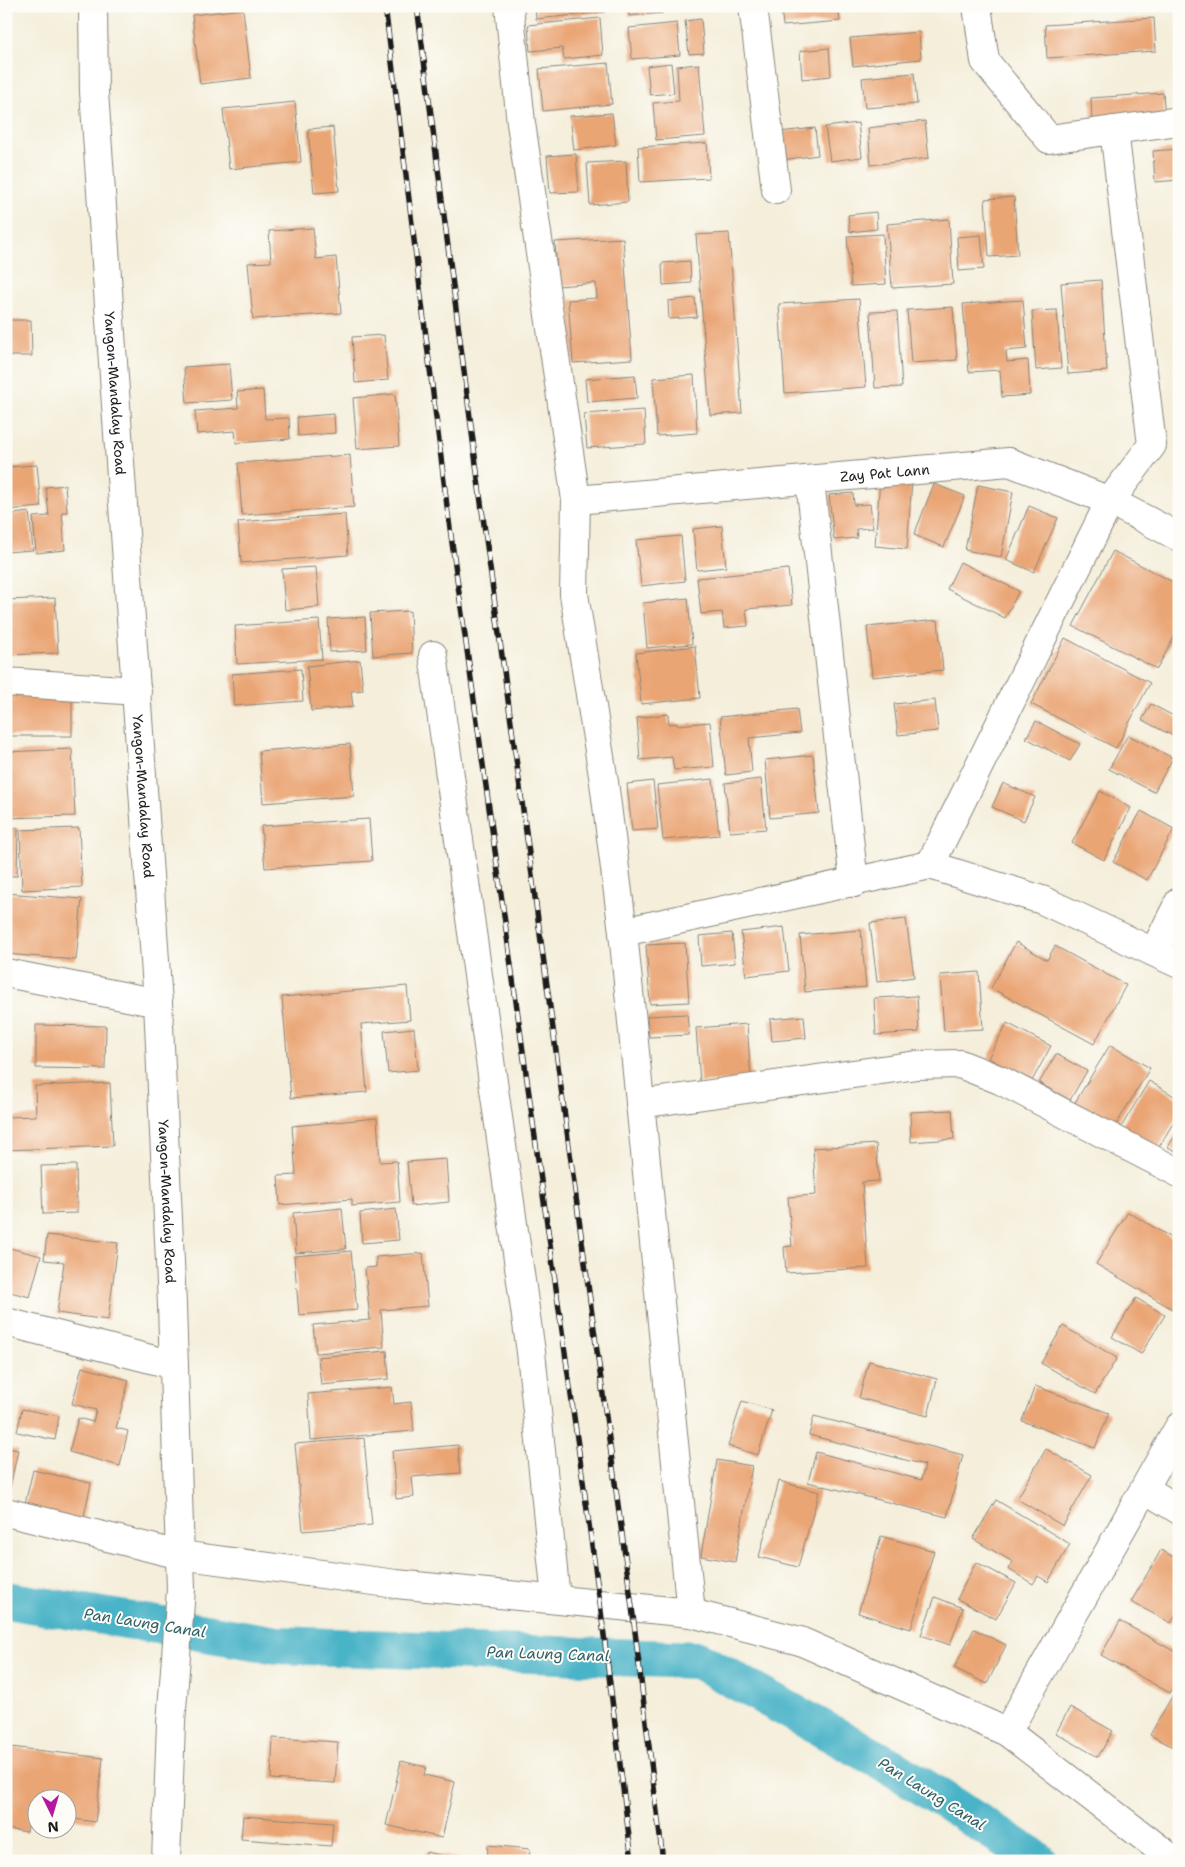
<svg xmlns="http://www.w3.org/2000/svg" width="1185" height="1867" viewBox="0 0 1185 1867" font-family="'Shantell Sans',sans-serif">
<rect width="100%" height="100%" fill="#fdfcf7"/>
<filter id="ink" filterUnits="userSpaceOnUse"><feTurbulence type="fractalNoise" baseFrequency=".02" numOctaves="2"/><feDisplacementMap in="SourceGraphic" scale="10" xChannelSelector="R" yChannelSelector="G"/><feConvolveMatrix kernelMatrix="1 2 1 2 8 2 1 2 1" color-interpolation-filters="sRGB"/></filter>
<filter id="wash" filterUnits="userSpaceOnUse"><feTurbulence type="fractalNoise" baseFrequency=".0096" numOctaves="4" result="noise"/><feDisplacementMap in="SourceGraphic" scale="20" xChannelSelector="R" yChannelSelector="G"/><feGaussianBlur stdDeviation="1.12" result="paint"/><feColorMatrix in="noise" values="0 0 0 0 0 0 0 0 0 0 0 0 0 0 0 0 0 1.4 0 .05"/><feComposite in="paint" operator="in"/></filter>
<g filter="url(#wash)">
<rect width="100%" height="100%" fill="#f4eeda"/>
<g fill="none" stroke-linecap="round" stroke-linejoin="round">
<polyline stroke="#49b3c7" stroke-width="38" points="6,1600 277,1645 698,1660 892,1767 1039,1861"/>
</g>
<g id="blocks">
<g fill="#eaa575">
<polygon points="535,6 604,6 605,12 536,19"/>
<polygon points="628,6 663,6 663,13 629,16"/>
<polygon points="781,6 838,6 840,21 783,26"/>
<polygon points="243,9 251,78 200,84 192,15"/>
<polygon points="600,18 603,55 564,59 562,48 530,51 528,25"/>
<polygon points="1154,18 1156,51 1047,58 1045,25"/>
<polygon points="701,19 704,53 689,54 685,21"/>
<polygon points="677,23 680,55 632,59 629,28"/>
<polygon points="919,32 921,59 853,66 850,38"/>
<polygon points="829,48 831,76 802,79 800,51"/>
<polygon points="608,63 612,104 543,111 539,69"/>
<polygon points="671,63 674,93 650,95 647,66"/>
<polygon points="699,64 705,136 656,140 653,103 679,101 677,66"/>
<polygon points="914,73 917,104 865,108 862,78"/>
<polygon points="1163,93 1165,119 1092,123 1091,98"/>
<polygon points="295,102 301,162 229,169 223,109"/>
<polygon points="612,113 616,145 574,150 570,116"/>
<polygon points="925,121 929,158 871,165 868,128"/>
<polygon points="858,123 862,157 830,161 825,127"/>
<polygon points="333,127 339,191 314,193 308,129"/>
<polygon points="815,128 818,155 782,160 779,132"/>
<polygon points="707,143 709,178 640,182 638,147"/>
<polygon points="1179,149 1179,180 1155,182 1153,151"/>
<polygon points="576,154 579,192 550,193 547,156"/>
<polygon points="626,161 628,202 590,205 587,163"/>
<polygon points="1014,197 1018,255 989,257 985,199"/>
<polygon points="876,212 877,229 850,232 848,215"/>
<polygon points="949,219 953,284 892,288 887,224"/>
<polygon points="313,228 316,259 336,257 341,313 253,319 248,263 271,262 269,231"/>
<polygon points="729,233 742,413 710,415 696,235"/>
<polygon points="883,234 886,284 851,286 847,236"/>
<polygon points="981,235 984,269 959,271 957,237"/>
<polygon points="623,238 632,359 573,363 568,300 597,298 596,283 558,286 555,242"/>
<polygon points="690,261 691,283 663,285 662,263"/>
<polygon points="1101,280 1107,371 1068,374 1061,283"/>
<polygon points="695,298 697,317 669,319 668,301"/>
<polygon points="859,299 866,387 785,393 779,304"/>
<polygon points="1023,300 1027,349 1006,351 1007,362 1028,360 1030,395 1002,397 1000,370 969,372 963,304"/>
<polygon points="953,307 957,360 911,363 907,310"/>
<polygon points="1057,310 1061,368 1036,370 1032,311"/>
<polygon points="897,311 902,387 875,388 870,312"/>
<polygon points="6,320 31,320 32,356 6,356"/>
<polygon points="384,335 388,380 355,383 352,337"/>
<polygon points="229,364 232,400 187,403 184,367"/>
<polygon points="635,375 637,398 587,402 585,379"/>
<polygon points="694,375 697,433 657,436 653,378"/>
<polygon points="263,390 265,419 289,418 290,439 236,443 235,431 197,434 195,411 238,408 237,392"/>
<polygon points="395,394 399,446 357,449 353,398"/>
<polygon points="644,410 646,444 587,448 584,414"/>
<polygon points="334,414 335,433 298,436 297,417"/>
<polygon points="350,455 354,507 242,515 238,463"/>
<polygon points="37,465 41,507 6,510 6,467"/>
<polygon points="880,478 912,480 907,549 875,546"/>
<polygon points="934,484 965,496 944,547 914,535"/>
<polygon points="65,485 67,512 62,512 65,550 36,553 33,517 49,516 46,487"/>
<polygon points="978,485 1013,492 1001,557 965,550"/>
<polygon points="853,493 854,505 870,504 873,528 856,529 857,538 834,540 829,495"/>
<polygon points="1029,506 1058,518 1034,572 1006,560"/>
<polygon points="29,512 33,550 6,552 6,515"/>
<polygon points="345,514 348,555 241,563 238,522"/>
<polygon points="722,526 726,567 697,570 693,529"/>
<polygon points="681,536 685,581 641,586 636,540"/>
<polygon points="1113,551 1179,585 1179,627 1157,669 1073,626"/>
<polygon points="960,562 1019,591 1005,618 947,589"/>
<polygon points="316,567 319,607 285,610 282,569"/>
<polygon points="788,569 792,605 746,609 748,626 724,628 722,612 701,614 697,578"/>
<polygon points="55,598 58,653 6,655 6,600"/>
<polygon points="688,598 692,644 647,648 643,603"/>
<polygon points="410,611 412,653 373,656 370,613"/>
<polygon points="365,617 367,650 330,652 328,619"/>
<polygon points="319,620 322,659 237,664 235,626"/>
<polygon points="938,620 943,670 872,677 867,627"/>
<polygon points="1065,638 1150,683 1116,748 1031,704"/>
<polygon points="695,646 700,698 641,704 636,653"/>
<polygon points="360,660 363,690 351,691 353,707 311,711 307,666"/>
<polygon points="301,669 303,701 234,706 232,674"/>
<rect x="6" y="692" width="66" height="44"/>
<polygon points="935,700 938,731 898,735 894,704"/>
<polygon points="1151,704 1179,719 1179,739 1142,720"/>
<polygon points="797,709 800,733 749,738 752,772 726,775 720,717"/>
<polygon points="668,714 669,724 677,723 677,725 710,722 714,767 674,770 672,757 640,760 637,718"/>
<polygon points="1036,721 1080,744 1070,761 1026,738"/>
<polygon points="1128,735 1173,758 1154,792 1109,769"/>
<polygon points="350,744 354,796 263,803 259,751"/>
<polygon points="72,749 75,816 6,818 6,752"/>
<polygon points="813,755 819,813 770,818 765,760"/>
<polygon points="713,779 719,835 663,840 657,785"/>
<polygon points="761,779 766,829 730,832 725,783"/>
<polygon points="653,781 658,829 632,831 627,784"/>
<polygon points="1003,783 1035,797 1024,821 992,807"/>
<polygon points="1100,791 1131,808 1104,860 1072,843"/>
<polygon points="1141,811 1174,829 1147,880 1113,862"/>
<polygon points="369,819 372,861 265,868 261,826"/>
<polygon points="6,828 18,828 17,876 6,876"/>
<polygon points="79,828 82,887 22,890 20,830"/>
<polygon points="6,893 82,899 76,960 6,954"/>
<polygon points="906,919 914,977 877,982 870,923"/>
<polygon points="784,927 789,971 746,976 741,932"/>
<polygon points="861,930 866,987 805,992 800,935"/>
<polygon points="732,933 735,963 701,966 699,936"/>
<polygon points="1016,942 1047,960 1055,946 1126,985 1094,1044 991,988"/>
<polygon points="685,943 689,1002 650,1004 646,945"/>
<polygon points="979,972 983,1029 944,1031 940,975"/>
<polygon points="407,986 410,1020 361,1024 367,1092 291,1098 282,997"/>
<polygon points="917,996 919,1032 876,1035 874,998"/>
<polygon points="687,1014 689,1035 649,1037 647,1016"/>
<polygon points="804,1016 806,1038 772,1041 770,1019"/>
<polygon points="1007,1023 1051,1046 1032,1081 988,1058"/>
<polygon points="747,1024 751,1079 700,1083 696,1028"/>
<polygon points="36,1025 106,1026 105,1069 36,1068"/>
<polygon points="414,1028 418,1070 388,1073 384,1031"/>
<polygon points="1110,1045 1150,1068 1114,1128 1074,1104"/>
<polygon points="1056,1054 1087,1071 1070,1100 1039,1083"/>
<polygon points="1149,1081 1179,1099 1179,1113 1152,1159 1115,1137"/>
<polygon points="110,1083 113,1146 6,1150 6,1117 36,1116 35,1086"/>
<polygon points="952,1110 954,1139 911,1142 910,1112"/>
<polygon points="377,1118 380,1162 397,1161 400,1202 352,1206 352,1199 280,1205 278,1176 296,1175 292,1126"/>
<polygon points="1179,1129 1179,1153 1168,1147"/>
<polygon points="876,1144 879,1181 862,1182 868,1268 786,1273 784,1247 792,1246 788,1197 816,1195 813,1148"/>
<polygon points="446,1159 449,1202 411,1206 407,1162"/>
<polygon points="76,1165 77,1213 43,1214 41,1166"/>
<polygon points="342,1208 346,1249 296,1253 293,1213"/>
<polygon points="396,1209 399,1240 362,1243 360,1213"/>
<polygon points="1128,1212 1179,1242 1179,1313 1096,1264"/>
<polygon points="47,1235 118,1243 108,1320 57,1313 64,1262 44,1260"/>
<polygon points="6,1247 41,1256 30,1297 6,1291"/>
<polygon points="351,1251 357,1310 299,1315 294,1256"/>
<polygon points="423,1253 428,1306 381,1310 384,1347 316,1353 313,1325 370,1320 365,1268 376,1267 376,1257"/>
<polygon points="1136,1298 1165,1315 1141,1354 1112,1337"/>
<polygon points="1063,1326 1117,1358 1095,1394 1041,1363"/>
<polygon points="387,1351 389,1379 321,1385 318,1357"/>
<polygon points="869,1361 937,1379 928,1416 859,1398"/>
<polygon points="82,1367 129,1380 116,1428 128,1431 120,1466 69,1452 78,1418 93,1422 96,1410 72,1404"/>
<polygon points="1035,1386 1109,1413 1095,1448 1022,1421"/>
<polygon points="392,1387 394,1404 411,1402 414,1431 311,1440 308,1394"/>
<polygon points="742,1401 772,1410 758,1455 728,1446"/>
<polygon points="22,1409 59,1416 55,1440 17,1432"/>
<polygon points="814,1416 963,1455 947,1517 808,1482 816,1452 921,1480 925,1465 809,1435"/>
<polygon points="364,1438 372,1525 303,1531 295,1444"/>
<polygon points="458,1445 460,1473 412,1477 414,1497 396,1499 392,1451"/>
<polygon points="6,1448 18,1450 7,1502 6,1502"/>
<polygon points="1046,1449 1092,1475 1063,1526 1017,1499"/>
<polygon points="717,1460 752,1466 735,1562 701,1556"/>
<polygon points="33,1470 91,1483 82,1525 23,1512"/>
<polygon points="779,1481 819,1492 798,1567 759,1557"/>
<polygon points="996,1500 1070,1544 1048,1582 1038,1576 1033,1584 1008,1569 1013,1562 973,1539"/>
<polygon points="881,1536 934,1551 911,1629 858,1613"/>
<polygon points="1161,1550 1179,1560 1179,1610 1171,1623 1131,1602"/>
<polygon points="976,1562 1016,1583 996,1619 957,1599"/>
<polygon points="935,1597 963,1608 950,1645 921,1635"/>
<polygon points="1120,1621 1179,1654 1179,1678 1170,1693 1101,1655"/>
<polygon points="974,1629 1006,1645 987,1684 954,1668"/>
<polygon points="1179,1684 1179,1750 1150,1735"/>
<polygon points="1070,1707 1113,1731 1098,1757 1056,1733"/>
<polygon points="273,1738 338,1742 335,1783 271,1779"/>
<polygon points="11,1747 103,1758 95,1822 68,1818 68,1800 38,1800 38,1815 29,1814 27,1832 6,1829 6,1783"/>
<polygon points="401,1761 426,1767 424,1775 455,1782 442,1838 386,1825"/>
<polygon points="243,1816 333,1823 331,1846 241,1839"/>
<polygon points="488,1845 530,1849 529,1861 487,1861"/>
<polygon points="426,1852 463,1860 463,1861 425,1861"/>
</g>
</g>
</g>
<g filter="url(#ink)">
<use href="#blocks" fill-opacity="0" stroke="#88857b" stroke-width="1"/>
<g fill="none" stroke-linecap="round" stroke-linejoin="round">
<defs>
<g id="street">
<polyline points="509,6 521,123 576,500 574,594 604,782 623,932 691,1613"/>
<polyline points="753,6 776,190"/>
<polyline points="977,6 985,61 1049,139 1179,121"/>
<polyline points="810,480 854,883"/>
<path id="s1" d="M576 500 1009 462 1110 501 1179 537"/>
<polyline points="433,655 531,1352 556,1599"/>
<polyline points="6,682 137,691"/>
<polyline points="930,865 1110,501 1152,445 1114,130"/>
<polyline points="623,932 930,865 1042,900 1179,964"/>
<polyline points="1154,952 1179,902"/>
<polyline points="6,973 158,1003"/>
<polyline points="640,1104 917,1065 960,1064 1000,1080 1179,1173"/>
<polyline points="6,1322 174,1365"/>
<polyline points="1145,1489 1179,1510"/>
<polyline points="6,1512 180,1555"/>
<polyline points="1007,1732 1179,1427"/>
</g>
<polyline id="secondary" points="180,1555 396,1584 691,1613 800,1641 1007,1732 1175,1861"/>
<g id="highway">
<path id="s2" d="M93 6 94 92 158 1003 172 1305 181 1589 171 1723 166 1861"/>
</g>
</defs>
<use href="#street" stroke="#88857b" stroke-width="30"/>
<use href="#secondary" stroke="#88857b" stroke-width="30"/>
<use href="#highway" stroke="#88857b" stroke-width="30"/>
<use href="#street" stroke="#fff" stroke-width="28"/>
<use href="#secondary" stroke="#fff" stroke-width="28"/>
<use href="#highway" stroke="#fff" stroke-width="28"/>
<defs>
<g id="rail">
<polyline points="385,6 448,514 600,1603 632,1861"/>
<polyline points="417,6 480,495 632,1607 663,1861"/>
</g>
</defs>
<use href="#rail" stroke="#1c1c1c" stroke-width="5.5"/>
<use href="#rail" stroke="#fdfcf7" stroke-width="4" stroke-dasharray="11" stroke-linecap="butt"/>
</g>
</g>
<g text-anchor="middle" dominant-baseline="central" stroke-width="4" stroke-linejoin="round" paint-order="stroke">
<g font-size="14" fill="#1c1c1c" stroke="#fdfcf7">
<text stroke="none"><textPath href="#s2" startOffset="388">Yangon-Mandalay Road</textPath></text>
<text stroke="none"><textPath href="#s1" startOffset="310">Zay Pat Lann</textPath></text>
<text stroke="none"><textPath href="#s2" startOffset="792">Yangon-Mandalay Road</textPath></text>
<text stroke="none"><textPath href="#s2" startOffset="1198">Yangon-Mandalay Road</textPath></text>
</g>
<g font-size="15" font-style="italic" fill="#306069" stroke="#fdfcf7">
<text transform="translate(145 1623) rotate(9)">Pan Laung Canal</text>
<text transform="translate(548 1654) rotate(2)">Pan Laung Canal</text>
<text transform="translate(932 1794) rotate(32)">Pan Laung Canal</text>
</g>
</g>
<rect width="1185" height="1867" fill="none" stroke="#fdfcf7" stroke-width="25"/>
<g transform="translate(52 1814) rotate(175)"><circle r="24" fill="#fdfcf7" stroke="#a3a29f"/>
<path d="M0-4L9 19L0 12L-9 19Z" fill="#b5179e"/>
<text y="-8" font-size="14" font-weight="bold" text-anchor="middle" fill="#1c1c1c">N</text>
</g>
</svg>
